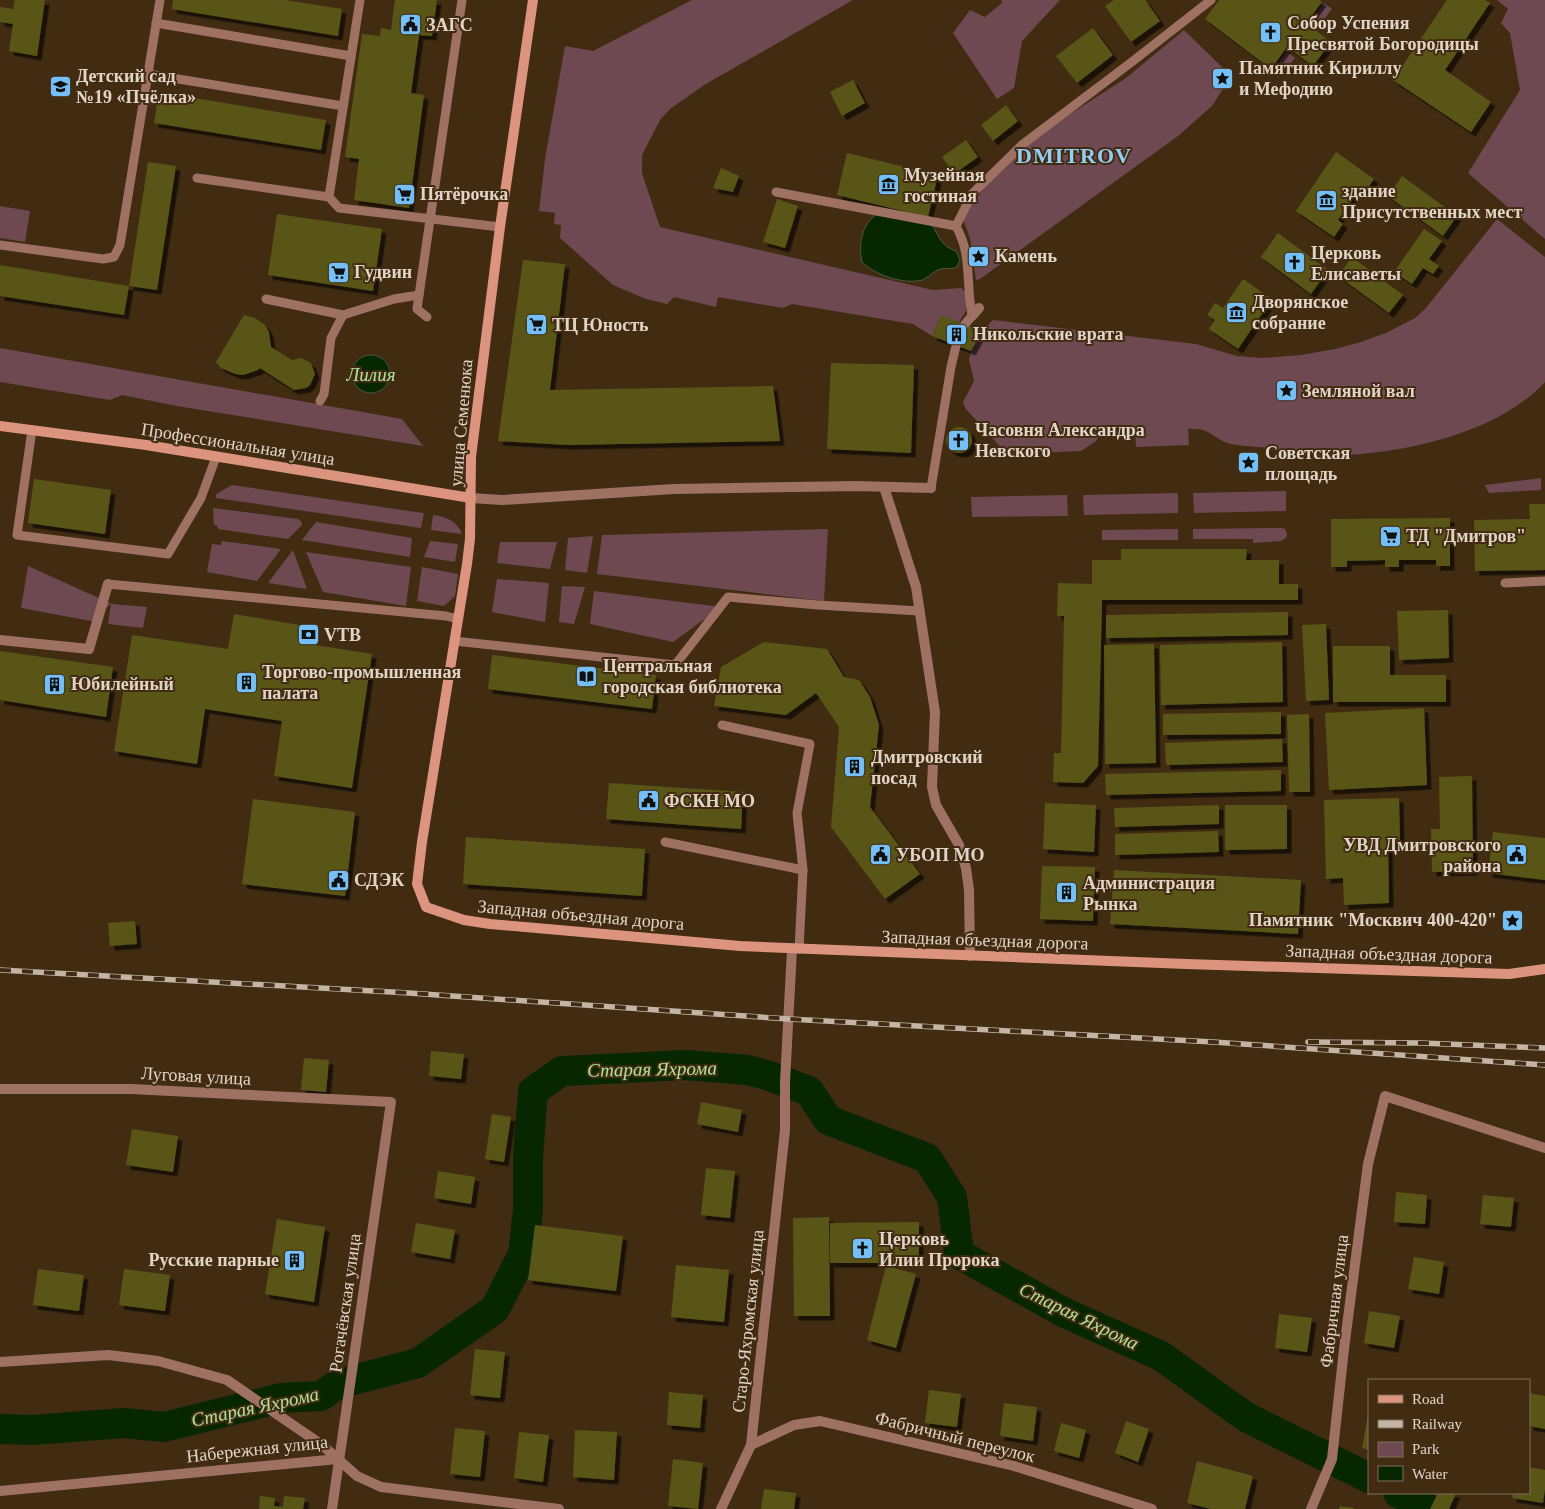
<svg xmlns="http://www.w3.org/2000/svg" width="1545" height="1509" viewBox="0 0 1545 1509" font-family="'Times New Roman',serif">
<defs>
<filter id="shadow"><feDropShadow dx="4.5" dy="4.5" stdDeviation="0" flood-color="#0009"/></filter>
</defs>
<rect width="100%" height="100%" fill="#412c12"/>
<g fill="#6e4952">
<polygon points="692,0 853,0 704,85 670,109 660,120 642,155 642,173 660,227 933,290 961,288 968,294 966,311 959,322 941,316 932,336 913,324 792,304 783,308 718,297 716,307 674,297 667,304 646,299 613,285 560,238 561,225 554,224 555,213 539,211 545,159 565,46 593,51"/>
<polygon points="1001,0 1060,0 1022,41 1014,88 997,99 953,33 970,10 985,17 1002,3"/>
<polygon points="1497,0 1545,0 1545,239 1468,173 1520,90 1510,33 1501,23 1508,9"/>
<polygon points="1324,3 1332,9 1318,27 1311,21"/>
<polygon points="1184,30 1231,76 1212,106 1178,136 980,279 976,280 970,238 962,217 989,182 1033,138 1126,78"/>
<polygon points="1287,52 1295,58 1281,75 1273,69"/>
<polygon points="0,206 30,211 25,242 0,238"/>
<path d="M1497 219 1545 257V382C1500 431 1413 451 1348 455 1327 456 1305 456 1283 457L1278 448C1263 447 1246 447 1231 444 1214 440 1211 427 1188 429L1189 445 1136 447 1135 432 1100 434 1096 441 1081 451 1007 454 965 408 963 402 974 381 969 360 971 351 982 331 993 320 1196 344 1237 356 1262 358 1301 355 1335 349 1361 342 1388 332 1415 318 1426 308Z"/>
<polygon points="0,348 402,419 423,446 177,406 122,395 110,400 0,382"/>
<polygon points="1541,478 1541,490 1489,493 1485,485"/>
<polygon points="232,485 423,513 424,513 421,528 216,498 216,494"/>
<polygon points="1286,491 1286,511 1194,513 1193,493"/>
<polygon points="1178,493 1178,513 1084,515 1083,495"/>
<polygon points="1067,495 1068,516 972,517 971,497"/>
<polygon points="213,508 298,519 301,521 302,525 288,539 218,529 217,525 214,525"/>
<path d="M433 515C446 517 456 520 462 534L431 530Z"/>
<polygon points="316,522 412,538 410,557 302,540"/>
<polygon points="1281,528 1285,529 1287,534 1286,538 1281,541 1253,543 1253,539 1193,539 1193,529"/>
<polygon points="828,529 824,601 597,574 602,535"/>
<polygon points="1178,529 1178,540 1102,540 1102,530"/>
<polygon points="593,536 587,573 565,570 568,538"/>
<polygon points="222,541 281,549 257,581 207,572 212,544 221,545"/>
<polygon points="430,541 458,544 455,562 424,557"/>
<polygon points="500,542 557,542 550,569 497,563"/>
<polygon points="293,550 307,589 268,583"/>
<polygon points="306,552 411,567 406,606 323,592"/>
<polygon points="28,566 112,604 147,607 143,628 108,624 111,604 91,621 21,608"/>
<polygon points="422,567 458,574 455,596 444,606 417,601"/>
<polygon points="497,579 549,583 545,622 492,612"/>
<polygon points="562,586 585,587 574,624 559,622"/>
<polygon points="594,591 721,607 673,642 590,624"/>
</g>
<g fill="#062700" stroke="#485b3b">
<path d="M877 214 932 225C940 238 941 246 956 251L960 259 957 267C950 270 945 267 938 270 931 273 925 281 917 281 899 283 874 274 862 262 858 244 862 224 877 214Z"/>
<circle cx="371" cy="374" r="19"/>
</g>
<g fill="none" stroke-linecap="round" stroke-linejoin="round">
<g stroke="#062700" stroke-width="30">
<polyline points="0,1429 32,1430 124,1423 164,1427 281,1398 321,1396 338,1384 418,1363 495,1309 523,1254 528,1210 528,1156 533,1091 562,1071 686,1065 747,1070 767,1075 809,1091 828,1120 927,1158 952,1197 959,1254 1063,1312 1161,1356 1246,1417 1369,1478"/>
<polyline points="1398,1493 1429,1509"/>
</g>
</g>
<g fill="#595518" filter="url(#shadow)">
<polygon points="15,0 45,0 37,56 9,51 13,24 0,22 0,7 13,9"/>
<polygon points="173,0 285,0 342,9 338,36 172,9"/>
<polygon points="395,0 437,0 432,36 419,35 411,93 424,95 409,208 354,200 359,159 345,157 362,34 380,36 381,28 391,30"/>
<polygon points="1114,0 1145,0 1160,21 1131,42 1105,6"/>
<polygon points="1219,0 1320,0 1322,2 1306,23 1331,42 1313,66 1287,47 1271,69 1205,19"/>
<polygon points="1447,0 1485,0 1490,3 1445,70 1491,102 1471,132 1393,80"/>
<polygon points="1093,28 1113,55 1077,83 1056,56"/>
<polygon points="853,80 865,103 842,116 830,92"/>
<polygon points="159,92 326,120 321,150 154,123"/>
<polygon points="1006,105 1018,121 993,141 981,125"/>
<polygon points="966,140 978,157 954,174 942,157"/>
<polygon points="1336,152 1374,179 1365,192 1359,188 1338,220 1343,224 1334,237 1296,211"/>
<polygon points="847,153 938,175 928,217 837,195"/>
<polygon points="148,162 176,166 157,290 129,286"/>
<polygon points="721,168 739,176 733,192 713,188"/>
<polygon points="1402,176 1457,216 1443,236 1388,196"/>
<polygon points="777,199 798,206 785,248 763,242"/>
<polygon points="277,214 382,229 373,291 268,275"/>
<polygon points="1424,229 1442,241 1429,259 1439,266 1433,274 1423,268 1412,284 1394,272"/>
<polygon points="1278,233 1328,270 1311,294 1261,257"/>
<polygon points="1352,257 1403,295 1389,313 1338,276"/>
<polygon points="523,260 565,264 550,390 773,386 780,441 568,445 498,441"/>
<polygon points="0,265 129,286 124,315 0,296"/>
<polygon points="1243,279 1272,299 1238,349 1209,329 1215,320 1207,315 1215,303 1223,308"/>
<polygon points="244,315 255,318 265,325 269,332 271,347 292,360 301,358 311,363 315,374 310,385 306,388 294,390 260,368 258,370 243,375 235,374 221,368 216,362"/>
<polygon points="941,315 982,331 971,351 932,336"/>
<polygon points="831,363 914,365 911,453 827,449"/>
<circle cx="959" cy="440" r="13"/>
<polygon points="34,479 111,490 105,534 28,523"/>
<polygon points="1529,504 1545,504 1545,570 1475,571 1474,520 1530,519"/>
<polygon points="1450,518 1450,566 1436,566 1436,560 1399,560 1399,567 1385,567 1385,560 1347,561 1347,567 1331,567 1331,519"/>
<polygon points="1121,549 1247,549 1246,560 1279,560 1279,584 1298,584 1298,600 1102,600 1098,766 1083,783 1053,782 1054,753 1061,753 1064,616 1057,616 1058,583 1092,584 1092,560 1121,560"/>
<polygon points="1448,610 1449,658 1399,660 1397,611"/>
<polygon points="1288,612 1288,635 1106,638 1106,615"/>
<polygon points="234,614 311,627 309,644 372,654 352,788 274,776 282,721 205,709 197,764 114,751 132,635 228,649"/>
<polygon points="1326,624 1329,700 1306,701 1302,625"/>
<polygon points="764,642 827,649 844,677 859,680 870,697 879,725 870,807 920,874 885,899 831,827 839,727 816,693 786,715 714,706 721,667"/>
<polygon points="1282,642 1283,702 1161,705 1160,645"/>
<polygon points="1154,644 1156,763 1105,764 1104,645"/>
<polygon points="1333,646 1390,646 1390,675 1446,675 1446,702 1333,702"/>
<polygon points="0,651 113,667 106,717 0,700"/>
<polygon points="492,655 656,675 652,709 488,689"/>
<polygon points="1424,708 1427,785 1329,790 1325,713"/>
<polygon points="1281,712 1281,734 1163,735 1163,714"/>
<polygon points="1309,714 1310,792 1289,792 1287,715"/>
<polygon points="1282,739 1283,762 1166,765 1165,743"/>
<polygon points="1281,770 1281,791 1106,795 1105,774"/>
<polygon points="1472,776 1473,871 1432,872 1431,829 1440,829 1439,777"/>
<polygon points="609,783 743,792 741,829 606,819"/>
<polygon points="1399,798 1400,840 1388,841 1389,903 1344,905 1343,878 1326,879 1324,800"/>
<polygon points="253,799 355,812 345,896 242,884"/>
<polygon points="1045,803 1096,805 1094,852 1043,849"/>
<polygon points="1219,805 1219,824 1115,827 1114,808"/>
<polygon points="1225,805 1287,805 1287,849 1225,850"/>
<polygon points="1218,831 1219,852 1115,855 1115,834"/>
<polygon points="1493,832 1545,838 1545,880 1488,873"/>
<polygon points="466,837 645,849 642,896 463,884"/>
<polygon points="1042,866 1095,867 1093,921 1040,919"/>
<polygon points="1114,870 1301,880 1298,934 1110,924"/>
<polygon points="135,921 137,944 110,946 108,923"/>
<polygon points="431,1051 464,1054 461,1079 429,1076"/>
<polygon points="304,1058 329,1060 326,1092 301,1090"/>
<polygon points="701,1102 742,1110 738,1132 697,1124"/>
<polygon points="492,1114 511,1117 504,1162 485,1159"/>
<polygon points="132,1129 178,1136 173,1172 126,1165"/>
<polygon points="706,1168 735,1171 730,1218 701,1215"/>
<polygon points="438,1171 475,1177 471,1204 434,1198"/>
<polygon points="1396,1192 1427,1195 1425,1224 1394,1222"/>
<polygon points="1483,1195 1514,1198 1511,1227 1480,1224"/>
<polygon points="829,1217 830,1316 794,1316 793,1218"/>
<polygon points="277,1219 325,1227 314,1302 265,1294"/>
<polygon points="919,1222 919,1263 830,1263 830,1223"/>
<polygon points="416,1223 455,1230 450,1259 411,1252"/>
<polygon points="535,1225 623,1236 616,1291 528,1280"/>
<polygon points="1414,1257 1444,1262 1439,1294 1408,1289"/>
<polygon points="676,1265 729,1270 724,1322 671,1317"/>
<polygon points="886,1266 916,1274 896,1348 867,1340"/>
<polygon points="38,1269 84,1275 79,1311 33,1305"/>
<polygon points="124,1269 170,1275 165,1311 119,1305"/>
<polygon points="1369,1311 1400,1316 1394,1348 1364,1343"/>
<polygon points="1279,1314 1312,1318 1307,1352 1275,1348"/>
<polygon points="475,1349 505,1352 500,1398 470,1395"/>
<polygon points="929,1390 961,1394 957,1427 925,1423"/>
<polygon points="669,1392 703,1395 700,1428 667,1425"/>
<polygon points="1529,1393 1545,1396 1545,1429 1529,1426"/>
<polygon points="1004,1403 1037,1407 1033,1441 1000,1436"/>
<polygon points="1368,1414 1369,1414 1369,1450 1362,1448"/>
<polygon points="1126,1421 1149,1429 1138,1462 1115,1453"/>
<polygon points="1061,1423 1086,1430 1079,1458 1054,1451"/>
<polygon points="455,1428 485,1431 480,1477 450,1474"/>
<polygon points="575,1430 617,1432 614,1480 573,1477"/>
<polygon points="519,1432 549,1435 543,1482 514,1478"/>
<polygon points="673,1459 703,1463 698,1509 668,1506"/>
<polygon points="1197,1461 1253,1476 1245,1509 1211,1509 1187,1503"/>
<polygon points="1529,1467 1545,1470 1545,1489 1543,1503 1512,1498 1513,1493 1529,1493"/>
<polygon points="764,1489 796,1493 794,1509 761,1509"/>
<polygon points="1438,1493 1456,1493 1449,1509 1430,1509"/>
<polygon points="260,1496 275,1498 274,1506 283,1507 284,1496 305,1498 303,1509 259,1509"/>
<polygon points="1340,1506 1354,1508 1354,1509 1339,1509"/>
</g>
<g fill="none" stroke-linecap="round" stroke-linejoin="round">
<g stroke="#9f7163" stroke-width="9">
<polyline points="360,0 329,197 339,208 500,227"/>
<polyline points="156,23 351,56"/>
<polyline points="148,74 343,106"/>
<polyline points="197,178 329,197"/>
<polyline points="776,192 956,226"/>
<polyline points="0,245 103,259 114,257 120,245 160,0"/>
<polyline points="266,299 343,315"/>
<polyline points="427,317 417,309 462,0"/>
<path d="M965 324 972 316C971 307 969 297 969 288 967 262 968 249 956 226L972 194 1023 144 1133 61 1211 0"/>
<polyline points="320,401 324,394 331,338 343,315 394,299 419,295"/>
<polyline points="32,430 17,535 168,554 201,498 216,457"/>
<polyline points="931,488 951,367 956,346"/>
<polyline points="1505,583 1545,581"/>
<polyline points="108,584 446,616 458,619"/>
<polyline points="454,641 675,665 728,597 818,605 920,611"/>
<polyline points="722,725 810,744 797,813 803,870 799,949"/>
<polyline points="665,842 803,870"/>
</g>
<g stroke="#9f7163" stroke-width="10">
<polyline points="972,316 979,308"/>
<polyline points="884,487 916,587 935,712 932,787 936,805 959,845 966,868 969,890 970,956"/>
<polyline points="471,498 502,500 674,489 856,486 931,488"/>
<polyline points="0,640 89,649 108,584"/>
<polyline points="0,1089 131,1089 391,1102 332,1509"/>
<polyline points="0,1362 108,1355 158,1361 227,1380 322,1445 357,1476 381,1487 559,1509"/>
<polyline points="751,1445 794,1425 820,1421 1014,1466 1152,1509"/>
<polyline points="0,1491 338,1459"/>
<polyline points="721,1509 751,1445 785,1130 785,1082 792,949"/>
<polyline points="1311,1509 1332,1459 1344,1349 1368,1164 1385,1096 1545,1148"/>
</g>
<g stroke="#dd947e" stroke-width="10">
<polyline points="533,0 500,227 471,457 470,539 467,564 422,842 417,884 426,907 464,920 490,924 740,946 1186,964 1509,974 1545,969"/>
<polyline points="0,426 146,445 471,498"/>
</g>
<defs>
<g id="rail">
<polyline points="0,970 409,993 789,1019 1213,1042 1545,1065"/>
<polyline points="1308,1042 1421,1043 1545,1048"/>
</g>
</defs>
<use href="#rail" stroke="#c3b5a5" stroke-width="5.5"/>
<use href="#rail" stroke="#412c12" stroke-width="4" stroke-dasharray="11" stroke-linecap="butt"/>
</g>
<defs>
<symbol id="civic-square" viewBox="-11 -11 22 22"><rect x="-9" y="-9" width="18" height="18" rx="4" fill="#74c0f6" stroke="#412c12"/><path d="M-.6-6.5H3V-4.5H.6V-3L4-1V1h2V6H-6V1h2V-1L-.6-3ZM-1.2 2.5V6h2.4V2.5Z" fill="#111"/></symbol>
<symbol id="church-square" viewBox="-11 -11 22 22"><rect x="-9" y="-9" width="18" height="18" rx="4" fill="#74c0f6" stroke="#412c12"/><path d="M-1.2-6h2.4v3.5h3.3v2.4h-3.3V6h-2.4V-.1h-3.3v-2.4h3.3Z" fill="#111"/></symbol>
<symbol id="sight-square" viewBox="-11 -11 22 22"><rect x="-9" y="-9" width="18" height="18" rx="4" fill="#74c0f6" stroke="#412c12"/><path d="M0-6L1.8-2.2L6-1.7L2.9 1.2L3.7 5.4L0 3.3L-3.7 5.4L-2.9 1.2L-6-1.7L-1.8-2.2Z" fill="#111"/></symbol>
<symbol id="school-square" viewBox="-11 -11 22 22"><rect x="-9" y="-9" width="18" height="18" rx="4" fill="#74c0f6" stroke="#412c12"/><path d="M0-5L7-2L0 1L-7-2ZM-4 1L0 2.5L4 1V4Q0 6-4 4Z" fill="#111"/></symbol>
<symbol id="museum-square" viewBox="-11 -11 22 22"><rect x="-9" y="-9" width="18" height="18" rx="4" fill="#74c0f6" stroke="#412c12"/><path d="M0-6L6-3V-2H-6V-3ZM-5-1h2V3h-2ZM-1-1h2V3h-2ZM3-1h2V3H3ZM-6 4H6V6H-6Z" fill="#111"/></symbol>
<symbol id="supermarket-square" viewBox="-11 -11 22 22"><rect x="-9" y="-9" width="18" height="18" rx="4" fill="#74c0f6" stroke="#412c12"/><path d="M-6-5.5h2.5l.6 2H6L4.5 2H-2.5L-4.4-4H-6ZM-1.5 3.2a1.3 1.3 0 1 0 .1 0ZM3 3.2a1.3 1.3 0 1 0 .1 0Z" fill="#111"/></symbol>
<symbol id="building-square" viewBox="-11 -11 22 22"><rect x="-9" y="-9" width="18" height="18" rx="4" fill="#74c0f6" stroke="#412c12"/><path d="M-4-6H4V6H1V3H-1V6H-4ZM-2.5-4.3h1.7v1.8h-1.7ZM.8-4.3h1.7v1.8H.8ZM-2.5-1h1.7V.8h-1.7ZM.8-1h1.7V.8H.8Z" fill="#111"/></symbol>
<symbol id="bank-square" viewBox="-11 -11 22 22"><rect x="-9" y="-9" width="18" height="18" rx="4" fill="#74c0f6" stroke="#412c12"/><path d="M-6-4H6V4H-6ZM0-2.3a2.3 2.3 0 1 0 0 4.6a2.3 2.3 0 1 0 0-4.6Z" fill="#111"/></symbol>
<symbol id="library-square" viewBox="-11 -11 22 22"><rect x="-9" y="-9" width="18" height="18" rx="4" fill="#74c0f6" stroke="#412c12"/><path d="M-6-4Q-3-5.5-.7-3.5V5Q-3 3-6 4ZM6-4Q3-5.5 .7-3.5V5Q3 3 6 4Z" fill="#111"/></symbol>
</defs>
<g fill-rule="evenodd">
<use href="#civic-square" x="398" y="12" width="25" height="25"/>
<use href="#church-square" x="1258" y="20" width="25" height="25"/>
<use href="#sight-square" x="1210" y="66" width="25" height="25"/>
<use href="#school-square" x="48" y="74" width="25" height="25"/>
<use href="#museum-square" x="876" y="172" width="25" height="25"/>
<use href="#supermarket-square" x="392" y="182" width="25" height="25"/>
<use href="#museum-square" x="1314" y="188" width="25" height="25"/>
<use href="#sight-square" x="966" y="244" width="25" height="25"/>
<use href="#church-square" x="1282" y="250" width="25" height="25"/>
<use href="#supermarket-square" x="326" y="260" width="25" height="25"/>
<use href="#museum-square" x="1224" y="300" width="25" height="25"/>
<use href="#supermarket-square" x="524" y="312" width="25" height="25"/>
<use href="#building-square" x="944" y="322" width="25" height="25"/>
<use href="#sight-square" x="1274" y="378" width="25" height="25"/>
<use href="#church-square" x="946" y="428" width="25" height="25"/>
<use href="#sight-square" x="1236" y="450" width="25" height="25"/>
<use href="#supermarket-square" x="1378" y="524" width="25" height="25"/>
<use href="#bank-square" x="296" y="622" width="25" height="25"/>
<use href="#library-square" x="574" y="664" width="25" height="25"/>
<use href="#building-square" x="234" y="670" width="25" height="25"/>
<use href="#building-square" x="42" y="672" width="25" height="25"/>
<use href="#building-square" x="842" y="754" width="25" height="25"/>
<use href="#civic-square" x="636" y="788" width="25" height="25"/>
<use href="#civic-square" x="868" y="842" width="25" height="25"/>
<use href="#civic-square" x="1504" y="842" width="25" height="25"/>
<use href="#civic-square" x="326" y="868" width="25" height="25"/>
<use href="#building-square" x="1054" y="880" width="25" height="25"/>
<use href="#sight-square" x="1500" y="908" width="25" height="25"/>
<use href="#church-square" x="850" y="1236" width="25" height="25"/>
<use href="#building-square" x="282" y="1248" width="25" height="25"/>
</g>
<g text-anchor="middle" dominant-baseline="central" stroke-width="4" stroke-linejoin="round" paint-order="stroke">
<g font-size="18" font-weight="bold" fill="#e1d4c6" stroke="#412c12" text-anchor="start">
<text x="1287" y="23">Собор Успения<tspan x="1287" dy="21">Пресвятой Богородицы</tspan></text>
<text x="426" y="25">ЗАГС</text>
<text x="1239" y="68">Памятник Кириллу<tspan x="1239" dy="21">и Мефодию</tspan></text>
<text x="76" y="76">Детский сад<tspan x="76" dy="21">№19 «Пчёлка»</tspan></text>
<text x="904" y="175">Музейная<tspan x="904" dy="21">гостиная</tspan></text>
<text x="1342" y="191">здание<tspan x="1342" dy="21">Присутственных мест</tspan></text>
<text x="420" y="194">Пятёрочка</text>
<text x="1311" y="253">Церковь<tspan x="1311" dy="21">Елиcаветы</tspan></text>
<text x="995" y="256">Камень</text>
<text x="354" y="272">Гудвин</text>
<text x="1252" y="302">Дворянское<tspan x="1252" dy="21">собрание</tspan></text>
<text x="552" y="325">ТЦ Юность</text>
<text x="973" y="334">Никольские врата</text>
<text x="1302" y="391">Земляной вал</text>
<text x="975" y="430">Часовня Александра<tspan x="975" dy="21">Невского</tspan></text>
<text x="1265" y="453">Советская<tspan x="1265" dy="21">площадь</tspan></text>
<text x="1406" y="536">ТД "Дмитров"</text>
<text x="324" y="635">VTB</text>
<text x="603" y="666">Центральная<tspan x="603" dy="21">городская библиотека</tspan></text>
<text x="262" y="672">Торгово-промышленная<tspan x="262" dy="21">палата</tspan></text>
<text x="71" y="684">Юбилейный</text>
<text x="871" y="757">Дмитровский<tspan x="871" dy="21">посад</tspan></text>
<text x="664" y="801">ФСКН МО</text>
<text x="1501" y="845" text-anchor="end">УВД Дмитровского<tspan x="1501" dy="21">района</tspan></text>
<text x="896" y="855">УБОП МО</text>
<text x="354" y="880">СДЭК</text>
<text x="1083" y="883">Администрация<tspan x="1083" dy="21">Рынка</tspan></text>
<text x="1497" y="920" text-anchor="end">Памятник "Москвич 400-420"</text>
<text x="879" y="1239">Церковь<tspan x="879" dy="21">Илии Пророка</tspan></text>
<text x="279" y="1260" text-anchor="end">Русские парные</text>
</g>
<g font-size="18" fill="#e1d4c6" stroke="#412c12">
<text transform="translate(461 423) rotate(-85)">улица Семенюка</text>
<text transform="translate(238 444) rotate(9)">Профессиональная улица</text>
<text transform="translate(581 915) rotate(5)">Западная объездная дорога</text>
<text transform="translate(985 940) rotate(2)">Западная объездная дорога</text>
<text transform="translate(1389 954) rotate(2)">Западная объездная дорога</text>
<text transform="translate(196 1076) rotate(3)">Луговая улица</text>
<text transform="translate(1334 1301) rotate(-83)">Фабричная улица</text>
<text transform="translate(345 1303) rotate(-82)">Рогачёвская улица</text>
<text transform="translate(748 1321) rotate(-84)">Старо-Яхромская улица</text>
<text transform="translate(955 1437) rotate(14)">Фабричный переулок</text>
<text transform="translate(257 1449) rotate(-6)">Набережная улица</text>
</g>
<g font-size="19" font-style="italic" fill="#ade39d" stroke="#412c12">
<text x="371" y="374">Лилия</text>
<text transform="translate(652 1069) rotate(-1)">Старая Яхрома</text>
<text transform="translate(1079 1316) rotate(26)">Старая Яхрома</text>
<text transform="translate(255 1407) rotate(-12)">Старая Яхрома</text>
</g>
<g font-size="22" font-weight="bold" letter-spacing="1" fill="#95ccf4" stroke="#412c12">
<text x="1074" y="155">DMITROV</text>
</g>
</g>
<rect x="1368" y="1379" width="162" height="115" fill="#412c12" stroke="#816f5a"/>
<rect x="1378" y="1395" width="25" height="8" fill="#dd947e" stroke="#816f5a"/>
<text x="1412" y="1404" font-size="15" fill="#e1d4c6">Road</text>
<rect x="1378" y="1420" width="25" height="8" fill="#c3b5a5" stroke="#816f5a"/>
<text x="1412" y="1429" font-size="15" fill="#e1d4c6">Railway</text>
<rect x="1378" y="1442" width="25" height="15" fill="#6e4952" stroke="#816f5a"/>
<text x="1412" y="1454" font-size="15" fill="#e1d4c6">Park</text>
<rect x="1378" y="1466" width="25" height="15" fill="#062700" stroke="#816f5a"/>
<text x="1412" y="1479" font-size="15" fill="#e1d4c6">Water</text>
</svg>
